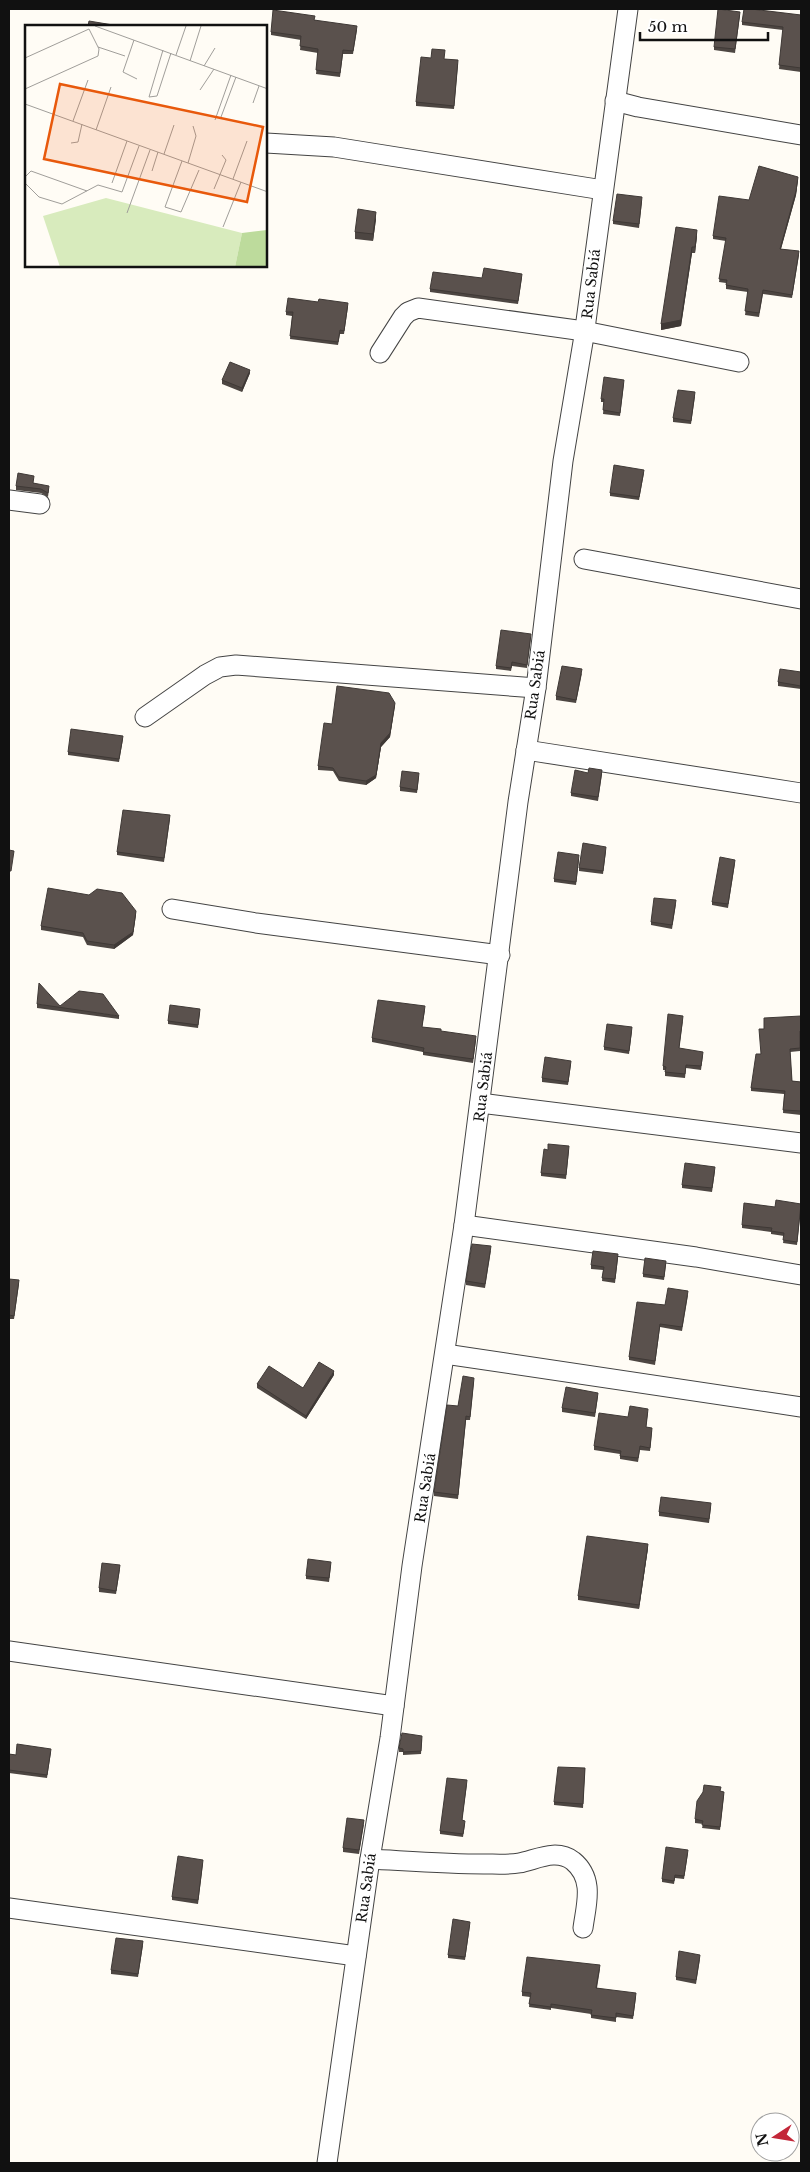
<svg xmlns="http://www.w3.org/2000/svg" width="810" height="2172" viewBox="0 0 810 2172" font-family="'Libre Baskerville',serif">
<rect width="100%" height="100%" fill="#fffcf5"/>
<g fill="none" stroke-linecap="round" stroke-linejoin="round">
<defs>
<g id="street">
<polyline points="615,101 638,107 801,135"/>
<polyline points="266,143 334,147 603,190"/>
<polyline points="380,353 403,317 408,312 418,308 584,331 739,362"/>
<polyline points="9,500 40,504"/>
<polyline points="584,559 801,599"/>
<polyline points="145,717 205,675 220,667 236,665 536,688"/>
<polyline points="526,750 801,793"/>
<polyline points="172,909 256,923 500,955"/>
<polyline points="480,1103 801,1143"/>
<polyline points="464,1225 696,1257 801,1275"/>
<polyline points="445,1354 801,1407"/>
<polyline points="9,1651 394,1706"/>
<path d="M370 1859C408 1861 446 1864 484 1864 495 1864 508 1865 519 1863 536 1860 556 1848 573 1861 595 1879 586 1905 583 1928"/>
<polyline points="9,1908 356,1956"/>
<polyline points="327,2163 370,1859 390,1738 412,1566 464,1225 518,802 536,688 563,461 584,336 628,9"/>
</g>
</defs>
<use href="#street" stroke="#444" stroke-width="21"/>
<use href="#street" stroke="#fff" stroke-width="19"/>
</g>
<g fill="#4d4642">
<polygon points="740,15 735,53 714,50 714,47"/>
<polygon points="801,15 801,72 779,69 783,30 742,25 742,22"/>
<polygon points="314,20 357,30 353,54 343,54 340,77 316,74 318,53 300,50 301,40 271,35 271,32"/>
<polygon points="445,59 458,64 454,109 416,106 416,102"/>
<polygon points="798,180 796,195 781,249 799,255 792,298 763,294 759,317 745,315 748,292 726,289 726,283 719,282 726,241 713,239 713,236 749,200"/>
<polygon points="642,201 639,228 613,224 613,221"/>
<polygon points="376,219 373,241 355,239 355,232"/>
<polygon points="676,227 697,236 695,253 692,253 681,326 661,330"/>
<polygon points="522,277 518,304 430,292 430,289 482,278"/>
<polygon points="348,307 344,334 340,334 338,345 290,339 292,316 286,315 286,312"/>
<polygon points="250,373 242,392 222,384 222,380"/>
<polygon points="624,383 620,416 603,414 604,402 601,402 601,399"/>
<polygon points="695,396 691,424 673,422 673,418"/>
<polygon points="644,473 639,500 610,496 610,493"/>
<polygon points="33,483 49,489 48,497 41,493 16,490 16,486"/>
<polygon points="531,637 527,668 512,666 511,671 496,669 496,666"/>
<polygon points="801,672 801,689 778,686 778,682"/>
<polygon points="582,673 576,703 556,700 556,696"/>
<polygon points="395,706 390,737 381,747 376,778 366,785 339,781 333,771 318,770 318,766 332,724"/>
<polygon points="123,739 119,762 68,755 68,752"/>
<polygon points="588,773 602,774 598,801 571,796 571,793"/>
<polygon points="419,776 417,793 400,791 400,787"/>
<polygon points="170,819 164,862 117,855 117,852"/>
<polygon points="606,851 603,874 579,871 579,868"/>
<polygon points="579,859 576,885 554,882 554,879"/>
<polygon points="735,863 728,908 712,905 712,902"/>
<polygon points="676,904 672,929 651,925 651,922"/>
<polygon points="136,915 133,935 114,949 87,945 83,937 41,930 41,926"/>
<polygon points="37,1004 60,1006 119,1016 119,1019 37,1008"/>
<polygon points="425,1010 422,1027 476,1040 473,1063 423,1055 423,1052 372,1042 372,1038"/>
<polygon points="200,1012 198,1028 168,1024 168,1021"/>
<polygon points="801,1016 801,1034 800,1034 800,1051 790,1052 792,1081 801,1082 801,1115 783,1113 784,1094 751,1091 751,1088 761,1054 764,1029"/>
<polygon points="683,1020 679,1049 703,1055 701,1070 686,1068 685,1078 665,1076 665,1070 663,1070 663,1066"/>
<polygon points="632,1031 629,1054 604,1050 604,1047"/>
<polygon points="571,1064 568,1085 542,1082 542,1078"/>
<polygon points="548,1150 569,1150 566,1179 541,1176 541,1173"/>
<polygon points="715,1171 712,1192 682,1188 682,1185"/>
<polygon points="775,1207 801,1207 797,1245 783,1243 784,1236 771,1234 771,1232 742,1228 742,1225"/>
<polygon points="491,1250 485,1288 466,1285 466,1281"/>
<polygon points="618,1258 615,1283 602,1281 603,1270 591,1269 591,1265"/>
<polygon points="666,1264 664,1280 643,1277 643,1274"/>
<polygon points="9,1279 19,1284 14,1319 9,1319"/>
<polygon points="688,1295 682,1331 660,1327 655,1365 629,1360 629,1357 665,1305"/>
<polygon points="334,1375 306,1419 257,1388 257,1384 303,1388"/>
<polygon points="474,1381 470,1420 466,1420 458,1499 434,1496 434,1492 458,1406"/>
<polygon points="598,1396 595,1417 562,1412 562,1408"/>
<polygon points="648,1412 646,1427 652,1431 650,1451 640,1450 638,1462 620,1459 620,1454 594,1450 594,1446 628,1417"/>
<polygon points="711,1507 709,1523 659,1516 659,1512"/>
<polygon points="648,1548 639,1609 578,1600 578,1596"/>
<polygon points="331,1565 329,1582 306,1579 306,1576"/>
<polygon points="120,1569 116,1594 99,1592 99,1588"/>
<polygon points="422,1739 421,1754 403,1755 403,1752 399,1752 399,1748"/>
<polygon points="51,1752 47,1778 9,1773 9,1754 16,1755"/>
<polygon points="585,1768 583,1808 554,1805 554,1802"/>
<polygon points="467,1784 462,1820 465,1824 463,1837 440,1834 440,1831"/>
<polygon points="720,1791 724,1795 720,1830 702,1828 703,1824 695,1823 695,1819"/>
<polygon points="364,1824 359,1854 343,1852 343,1848"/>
<polygon points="688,1853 684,1879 675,1878 674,1884 662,1882 662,1879"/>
<polygon points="203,1863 198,1904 172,1900 172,1897"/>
<polygon points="470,1925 465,1960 448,1958 448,1955"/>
<polygon points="143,1945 138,1977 111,1974 111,1970"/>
<polygon points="700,1959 696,1984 676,1980 676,1977"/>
<polygon points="600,1969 597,1988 636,1997 633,2019 616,2017 616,2022 591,2018 591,2014 551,2008 551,2010 529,2007 530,1997 522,1996 522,1992"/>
</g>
<g fill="#3f3936">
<polygon points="798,177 796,195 780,252 780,249"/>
<polygon points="376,212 376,219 373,241 373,234"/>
<polygon points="697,230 697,236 695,253 695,247"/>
<polygon points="692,247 692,253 681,326 661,330 661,324"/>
<polygon points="250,370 250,373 242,392 242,388"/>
<polygon points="395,703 390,737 381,747 376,778 366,785 366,781"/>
<polygon points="136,911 133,935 114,949 114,945"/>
<polygon points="334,1371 334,1375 306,1419 306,1416"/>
<polygon points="648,1544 648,1548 639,1609 639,1605"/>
</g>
<g fill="#5a514d" stroke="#3f3936">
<polygon points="718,9 740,12 735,49 714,47"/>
<polygon points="744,9 751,9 801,15 801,68 779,65 783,27 742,22"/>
<polygon points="273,10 315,16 314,20 357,26 353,51 343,50 340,73 316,70 318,49 300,46 301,36 271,32"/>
<polygon points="89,21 113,25 113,26 88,26"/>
<polygon points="432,49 445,50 444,59 458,60 454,106 416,102 421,57 431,58"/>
<polygon points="759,166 798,177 796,191 780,249 799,251 792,295 763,290 759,313 745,311 748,289 726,285 727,280 719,279 726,238 713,236 719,196 749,200"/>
<polygon points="617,194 642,197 639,224 613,221"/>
<polygon points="358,209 376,212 373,234 355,232"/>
<polygon points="676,227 697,230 695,247 692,247 681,320 661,324"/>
<polygon points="484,268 522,274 518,301 430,289 433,272 482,278"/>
<polygon points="288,298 318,302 319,299 348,303 344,331 340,330 338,342 290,336 293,312 286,312"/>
<polygon points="230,362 250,370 242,388 222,380"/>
<polygon points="604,377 624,380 620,413 603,410 604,399 601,399"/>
<polygon points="678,390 695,392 691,421 673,418"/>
<polygon points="614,465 644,470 639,497 610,493"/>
<polygon points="18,473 34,476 33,483 49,486 48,493 41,489 16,486"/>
<polygon points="501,630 531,634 527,665 512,662 511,668 496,666"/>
<polygon points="562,666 582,669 576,700 556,696"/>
<polygon points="780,669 801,672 801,686 778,682"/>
<polygon points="337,686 389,693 395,703 390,733 381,743 376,775 366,781 339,777 333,768 318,766 324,723 332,724"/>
<polygon points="71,729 123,736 119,759 68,752"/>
<polygon points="589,768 602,770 598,797 571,793 575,770 588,773"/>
<polygon points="402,771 419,773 417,790 400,787"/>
<polygon points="123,810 170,815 164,858 117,852"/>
<polygon points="583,843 606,847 603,871 579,868"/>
<polygon points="9,850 14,851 11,871 9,871"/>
<polygon points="558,852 579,855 576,882 554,879"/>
<polygon points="720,857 735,860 728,904 712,902"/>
<polygon points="48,888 89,895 97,889 122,893 136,911 133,932 114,945 87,941 83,933 41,926"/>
<polygon points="654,898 676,900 672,925 651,922"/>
<polygon points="39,983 60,1006 79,991 103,994 119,1016 37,1004"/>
<polygon points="378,1000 425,1006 422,1027 441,1029 441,1031 476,1036 473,1059 423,1052 424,1048 372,1038"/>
<polygon points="170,1005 200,1009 198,1025 168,1021"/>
<polygon points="668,1014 683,1016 679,1048 703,1052 701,1066 686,1065 685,1074 665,1072 666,1067 663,1066"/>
<polygon points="801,1016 801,1031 800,1031 800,1048 790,1049 792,1081 801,1082 801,1111 783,1110 785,1091 751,1088 756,1054 761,1054 759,1029 764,1029 764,1018"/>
<polygon points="607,1024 632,1027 629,1051 604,1047"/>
<polygon points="545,1057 571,1061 568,1082 542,1078"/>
<polygon points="548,1144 569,1146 566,1175 541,1173 544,1149 548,1150"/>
<polygon points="685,1163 715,1167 712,1188 682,1185"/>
<polygon points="776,1200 801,1204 797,1242 783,1240 784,1233 771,1231 772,1228 742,1225 744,1203 775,1207"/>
<polygon points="472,1244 491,1246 485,1284 466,1281"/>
<polygon points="593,1251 618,1254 615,1279 602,1278 604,1267 591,1265"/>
<polygon points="645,1258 666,1261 664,1277 643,1274"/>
<polygon points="9,1279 19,1280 14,1316 9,1315"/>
<polygon points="668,1288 688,1291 682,1327 660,1324 655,1361 629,1357 637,1302 665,1305"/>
<polygon points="319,1362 334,1371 306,1416 257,1384 269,1366 303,1388"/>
<polygon points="463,1376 474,1378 470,1417 466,1416 458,1495 434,1492 447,1405 458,1406"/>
<polygon points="566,1387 598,1393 595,1413 562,1408"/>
<polygon points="630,1406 648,1409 646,1427 652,1428 650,1448 640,1446 638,1458 620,1456 621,1451 594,1446 599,1413 628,1417"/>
<polygon points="661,1497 711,1503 709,1519 659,1512"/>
<polygon points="587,1536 648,1544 639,1605 578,1596"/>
<polygon points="308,1559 331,1562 329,1578 306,1576"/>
<polygon points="102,1563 120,1565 116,1591 99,1588"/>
<polygon points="402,1733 422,1736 421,1751 403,1752 403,1749 399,1748"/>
<polygon points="17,1744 51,1749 47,1775 9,1770 9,1754 16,1755"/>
<polygon points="558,1767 585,1768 583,1804 554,1802"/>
<polygon points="447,1778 467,1780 462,1820 465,1821 463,1834 440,1831"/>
<polygon points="704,1785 721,1787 720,1791 724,1792 720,1827 702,1825 703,1821 695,1819 697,1801 703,1792"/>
<polygon points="347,1818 364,1820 359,1850 343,1848"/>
<polygon points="666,1847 688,1850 684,1876 675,1875 674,1881 662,1879"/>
<polygon points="178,1856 203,1860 198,1900 172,1897"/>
<polygon points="453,1919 470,1922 465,1957 448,1955"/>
<polygon points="116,1938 143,1941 138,1974 111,1970"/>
<polygon points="679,1951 700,1955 696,1980 676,1977"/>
<polygon points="527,1957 600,1965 596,1988 636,1993 633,2016 616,2013 616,2018 591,2015 592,2010 551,2004 551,2007 529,2004 531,1993 522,1992"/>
</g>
<g text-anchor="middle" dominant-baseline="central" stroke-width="5" stroke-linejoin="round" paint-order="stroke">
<g font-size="14" fill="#111" stroke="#fff">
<text transform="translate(591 284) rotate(-83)">Rua Sabiá</text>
<text transform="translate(535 685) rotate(-82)">Rua Sabiá</text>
<text transform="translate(483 1087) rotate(-83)">Rua Sabiá</text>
<text transform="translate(425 1488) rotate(-81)">Rua Sabiá</text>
<text transform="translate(366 1888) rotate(-82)">Rua Sabiá</text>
</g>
</g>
<g transform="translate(25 25)">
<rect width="242" height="242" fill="#fffcf5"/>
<path d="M81 173 217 208 210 242H35L18 191Z" fill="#d8ebbd"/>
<path d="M242 205V242H210L217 208Z" fill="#bddb9c"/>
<path fill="none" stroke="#a09e9a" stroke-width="1" d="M70 1 243 64M109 15 98 47 112 54M73 22 100 31M138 25 124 72 132 71 146 28M151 30 161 1M0 33 64 4M165 36 176 1M179 41 190 23M0 64 73 31 74 24 64 4M175 65 189 44M228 78 234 61M0 79 243 167M196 92 211 52M190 95 206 50M48 96 63 55M71 105 86 62M46 118 53 117 57 99M139 129 149 100M157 136 140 182 156 187 174 145M163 138 171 111 168 101M127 146 133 127M0 152 6 146 62 166M208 154 222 116M0 158 14 172 37 179 73 160 97 167 114 121M87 158 102 116M189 164 201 135 197 130M102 188 125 125M198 202 216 157"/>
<path fill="#e8590c" fill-opacity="0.15" stroke="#e8590c" stroke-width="2.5" d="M35 59 238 102 222 177 19 134Z"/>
<rect width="242" height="242" fill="none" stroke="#111" stroke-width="2.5"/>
</g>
<rect width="810" height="2172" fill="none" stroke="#111111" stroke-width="20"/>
<g transform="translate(775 2137) rotate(258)"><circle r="24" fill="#ffffff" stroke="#a0a0a0"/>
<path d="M0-4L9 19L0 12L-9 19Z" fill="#c32739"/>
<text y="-8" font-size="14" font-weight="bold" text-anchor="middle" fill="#111111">N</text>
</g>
<path d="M640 32v8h128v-8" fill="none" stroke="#111111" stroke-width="2.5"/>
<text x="648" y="32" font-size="15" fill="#111111" stroke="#ffffff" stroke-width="4" paint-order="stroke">50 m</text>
</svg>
